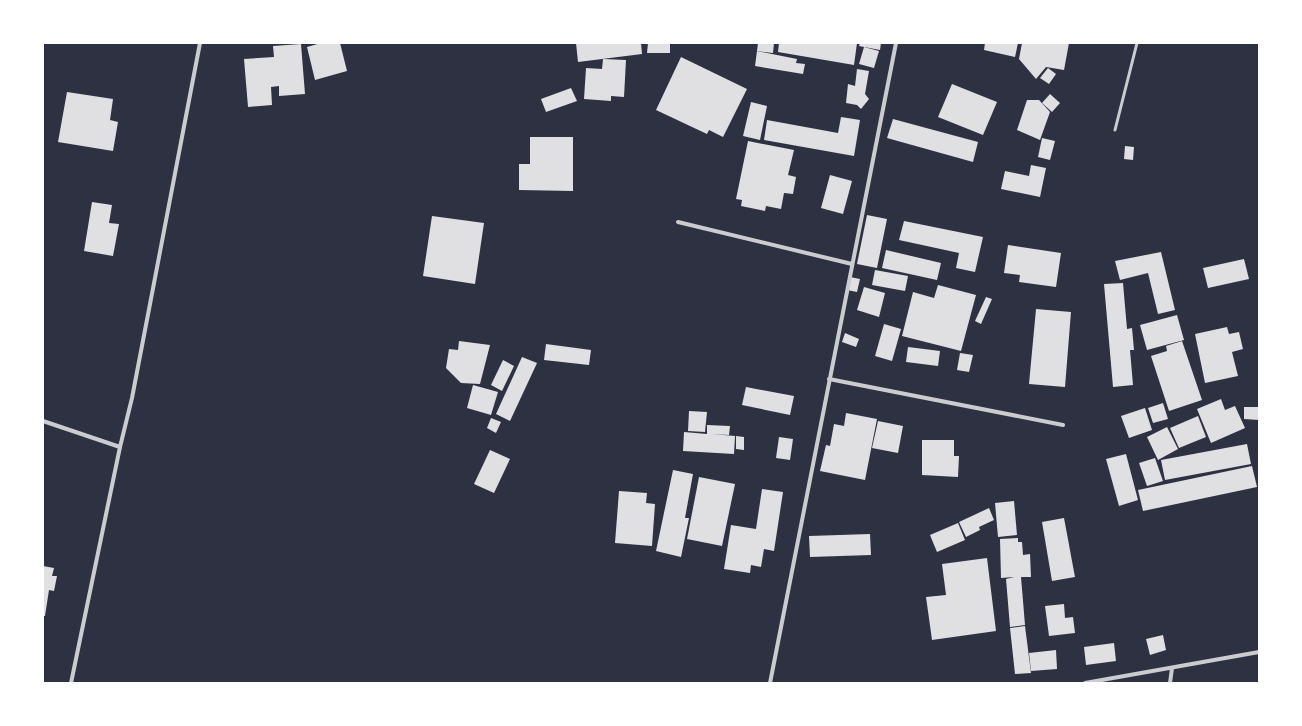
<svg xmlns="http://www.w3.org/2000/svg" width="1302" height="726" viewBox="0 0 1302 726" font-family="'Sofia Sans Condensed',sans-serif">
<rect width="100%" height="100%" fill="#2d3142"/>
<g fill="#e0e0e3">
<polygon points="321,43 340,43 347,71 315,80 307,47"/>
<polygon points="576,43 641,43 642,54 578,62"/>
<polygon points="648,43 670,44 670,53 647,53"/>
<polygon points="758,43 774,43 773,53 757,51"/>
<polygon points="779,43 857,43 854,65 778,52"/>
<polygon points="860,43 881,43 880,50 859,46"/>
<polygon points="985,43 1018,43 1015,57 984,50"/>
<polygon points="1022,43 1069,43 1064,70 1046,67 1036,79 1019,59"/>
<polygon points="301,44 305,94 279,96 279,86 271,87 272,105 248,107 244,59 274,57 273,46"/>
<polygon points="864,47 879,51 874,68 859,64"/>
<polygon points="757,51 797,59 796,63 805,64 803,74 755,66"/>
<polygon points="681,57 747,89 723,137 709,130 707,134 656,110"/>
<polygon points="603,59 626,60 624,97 611,96 611,101 584,99 586,68 602,69"/>
<polygon points="1048,68 1056,74 1049,84 1040,78"/>
<polygon points="857,69 869,71 865,94 869,99 861,109 857,105 846,103 848,84 855,86"/>
<polygon points="952,84 997,102 983,135 938,117"/>
<polygon points="571,88 577,101 546,112 541,99"/>
<polygon points="67,92 113,99 110,120 118,122 113,151 58,142"/>
<polygon points="1050,94 1060,103 1052,112 1042,103"/>
<polygon points="1027,100 1039,100 1050,112 1040,140 1017,130"/>
<polygon points="751,102 767,106 760,140 743,136"/>
<polygon points="841,117 860,120 854,156 764,140 767,120 838,133"/>
<polygon points="893,119 978,142 973,162 887,138"/>
<polygon points="530,137 573,137 573,191 519,190 519,164 530,164"/>
<polygon points="1042,138 1055,141 1050,160 1038,157"/>
<polygon points="748,141 794,150 788,175 796,177 793,194 784,193 781,209 766,206 765,211 741,206 742,200 736,199"/>
<polygon points="1125,146 1134,147 1133,160 1124,159"/>
<polygon points="1031,165 1046,168 1040,197 1001,189 1005,171 1029,176"/>
<polygon points="830,175 852,181 843,214 821,208"/>
<polygon points="92,202 112,205 109,223 119,224 113,256 84,251"/>
<polygon points="867,215 887,219 877,268 857,264"/>
<polygon points="432,216 484,223 475,284 423,276"/>
<polygon points="904,221 983,237 975,272 956,268 959,253 899,240"/>
<polygon points="1008,245 1061,253 1056,287 1019,282 1020,275 1004,273"/>
<polygon points="886,250 941,263 937,280 882,268"/>
<polygon points="1161,252 1175,310 1158,314 1148,273 1120,280 1115,261"/>
<polygon points="1244,259 1249,279 1208,288 1203,268"/>
<polygon points="875,270 908,276 905,291 872,285"/>
<polygon points="850,277 860,279 857,292 847,290"/>
<polygon points="1123,283 1127,329 1132,328 1134,350 1130,350 1133,385 1113,387 1104,284"/>
<polygon points="938,285 976,295 961,351 902,336 913,292 934,298"/>
<polygon points="864,287 885,293 879,317 857,310"/>
<polygon points="986,297 992,299 981,324 975,321"/>
<polygon points="1036,309 1071,312 1065,387 1029,384"/>
<polygon points="1177,315 1184,340 1147,350 1140,325"/>
<polygon points="884,324 901,329 892,361 875,356"/>
<polygon points="1227,327 1229,334 1239,332 1243,349 1232,352 1238,376 1205,383 1195,334"/>
<polygon points="845,333 859,339 856,347 842,342"/>
<polygon points="459,341 490,345 480,384 461,383 446,368 449,349 458,350"/>
<polygon points="1182,341 1202,400 1169,411 1151,356 1167,351 1166,346"/>
<polygon points="546,344 591,350 589,365 544,360"/>
<polygon points="908,347 940,351 938,366 906,362"/>
<polygon points="960,353 973,355 969,372 957,370"/>
<polygon points="522,357 537,363 510,421 496,414"/>
<polygon points="503,360 514,366 502,391 491,385"/>
<polygon points="473,385 498,392 491,415 467,408"/>
<polygon points="746,387 794,396 790,415 742,405"/>
<polygon points="1221,399 1225,410 1235,406 1245,428 1211,443 1197,409"/>
<polygon points="1163,403 1168,419 1153,423 1148,408"/>
<polygon points="1244,407 1259,407 1259,420 1244,419"/>
<polygon points="1145,408 1152,430 1129,438 1121,416"/>
<polygon points="689,411 707,412 705,432 688,431"/>
<polygon points="846,413 877,419 865,480 820,471 826,445 830,446 834,424 844,426"/>
<polygon points="1198,416 1206,437 1179,448 1170,428"/>
<polygon points="491,418 501,422 496,433 487,428"/>
<polygon points="878,421 903,426 898,453 872,448"/>
<polygon points="707,425 730,426 729,435 712,434 735,436 734,454 683,451 684,432 707,434"/>
<polygon points="1167,427 1178,449 1158,460 1147,437"/>
<polygon points="736,436 744,437 744,450 736,449"/>
<polygon points="779,437 793,439 790,460 776,458"/>
<polygon points="922,440 954,440 954,456 959,456 958,477 922,475"/>
<polygon points="1247,444 1251,464 1165,480 1161,460"/>
<polygon points="490,450 510,459 494,493 474,484"/>
<polygon points="1126,454 1138,500 1119,506 1106,459"/>
<polygon points="1155,458 1163,481 1147,486 1139,463"/>
<polygon points="1252,466 1257,487 1143,511 1138,490"/>
<polygon points="673,470 693,474 685,518 689,518 681,557 656,551"/>
<polygon points="699,477 735,484 722,546 687,539"/>
<polygon points="762,489 783,492 774,551 764,549 761,567 751,565 750,573 724,569 731,525 756,529"/>
<polygon points="619,491 647,493 646,503 655,504 652,546 615,543"/>
<polygon points="1014,501 1017,535 998,537 995,503"/>
<polygon points="989,508 994,520 979,527 980,530 966,537 959,522"/>
<polygon points="1064,518 1075,577 1052,581 1042,522"/>
<polygon points="958,523 965,540 937,552 930,535"/>
<polygon points="870,534 871,555 810,557 809,536"/>
<polygon points="1018,538 1018,542 1022,542 1023,555 1030,554 1031,577 1021,577 1025,625 1010,627 1006,579 1014,577 1001,578 1000,539"/>
<polygon points="987,558 996,631 932,640 926,597 946,595 942,564"/>
<polygon points="43,566 54,568 52,576 57,576 54,591 49,590 45,616 43,616"/>
<polygon points="1064,604 1065,618 1073,617 1075,633 1049,636 1045,606"/>
<polygon points="1025,626 1031,673 1015,674 1010,628"/>
<polygon points="1163,635 1166,650 1150,655 1146,639"/>
<polygon points="1114,643 1116,661 1086,665 1084,647"/>
<polygon points="1056,650 1057,669 1031,671 1029,653"/>
</g>
<g fill="none" stroke-linecap="round" stroke-linejoin="round">
<polyline stroke="#caccd0" stroke-width="3" points="1115,130 1137,43"/>
<g stroke="#caccd0" stroke-width="4">
<polyline points="678,222 852,264"/>
<polyline points="829,379 1063,425"/>
<polyline points="43,421 120,447 132,398 200,43"/>
<polyline points="71,683 120,447"/>
<polyline points="770,683 896,43"/>
<polyline points="1085,683 1259,652"/>
<polyline points="1170,683 1172,668"/>
</g>
</g>
<rect width="1302" height="726" fill="none" stroke="#ffffff" stroke-width="88"/>
</svg>
